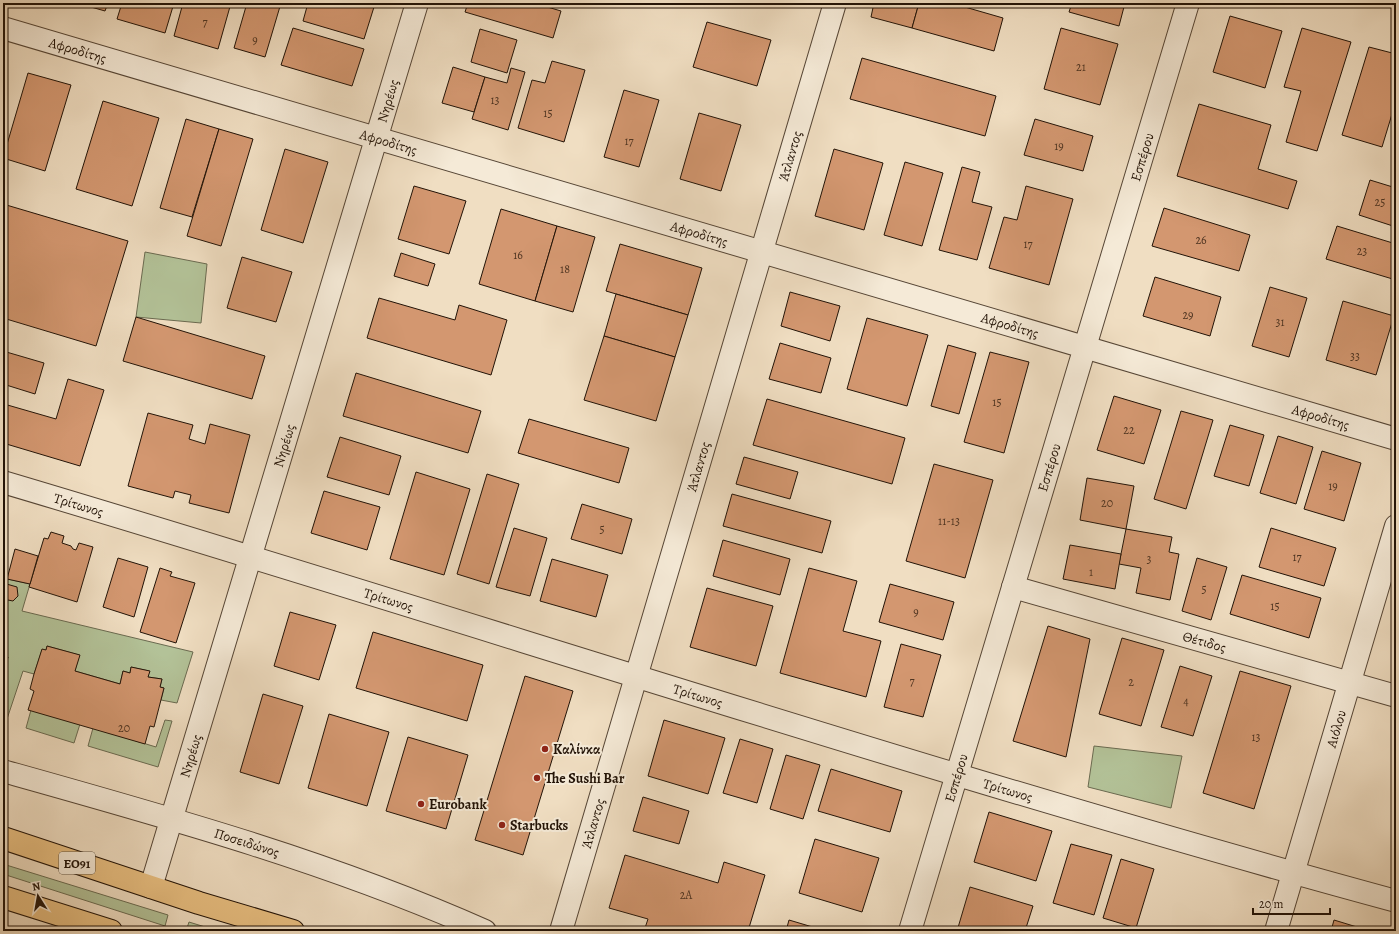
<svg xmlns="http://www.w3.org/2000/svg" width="1399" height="934" viewBox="0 0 1399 934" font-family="Alegreya,serif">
<rect width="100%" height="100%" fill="#f0dec2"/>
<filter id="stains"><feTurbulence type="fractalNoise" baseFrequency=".005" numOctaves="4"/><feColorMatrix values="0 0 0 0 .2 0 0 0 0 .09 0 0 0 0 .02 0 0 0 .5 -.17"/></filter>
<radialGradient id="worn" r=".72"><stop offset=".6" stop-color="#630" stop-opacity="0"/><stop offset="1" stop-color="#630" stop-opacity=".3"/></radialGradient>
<g fill="#b3c298" stroke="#6a6a50">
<polygon points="145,252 207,264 201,323 136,317"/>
<polygon points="3,578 30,584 22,611 193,652 177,703 161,700 164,688 160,687 162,679 148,677 149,671 131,667 130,673 123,671 120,684 75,671 79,655 47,646 46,650 42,650 34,674 23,671 6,722 3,721 3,674 8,657 3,656 3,622 7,607 3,606"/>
<polygon points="31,710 80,724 74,743 26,728"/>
<polygon points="165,720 172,721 158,767 88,746 93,728 156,747"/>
<polygon points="1094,746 1182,756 1171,808 1088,787"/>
<polygon points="3,864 168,915 165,926 3,874"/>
<polygon points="189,922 218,931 186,931"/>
</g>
<g fill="#d39770" stroke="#221307">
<polygon points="77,3 108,3 105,11"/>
<polygon points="122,3 174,3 165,33 117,19"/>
<polygon points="183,3 231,3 218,49 174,36"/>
<polygon points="247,3 281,3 265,57 234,48"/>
<polygon points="308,3 361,3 374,7 364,39 303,21"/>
<polygon points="468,3 534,3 561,11 553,38 465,12"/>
<polygon points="874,3 919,3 912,28 871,17"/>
<polygon points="919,3 951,3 1003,18 994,51 912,28"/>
<polygon points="1072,3 1125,3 1119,26 1069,12"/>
<polygon points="1230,16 1282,31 1265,88 1213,72"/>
<polygon points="707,22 771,40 757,86 693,67"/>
<polygon points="293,28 364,49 352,86 281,65"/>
<polygon points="1061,28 1118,44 1100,105 1044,89"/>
<polygon points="1302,28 1351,42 1317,151 1286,142 1301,91 1284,87"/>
<polygon points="480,29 517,40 507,73 471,62"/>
<polygon points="1369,47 1396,54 1396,101 1382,147 1342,135"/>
<polygon points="862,58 996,96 985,136 850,99"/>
<polygon points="552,61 585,70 564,142 518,128 532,80 545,83"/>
<polygon points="453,67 485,77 474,112 442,103"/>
<polygon points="511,68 525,72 508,130 472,119 485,77 507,83"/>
<polygon points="28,73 71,85 45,171 3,158"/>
<polygon points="624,90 659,100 639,167 604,157"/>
<polygon points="103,101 159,118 132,206 76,189"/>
<polygon points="1199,104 1271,125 1258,169 1297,181 1288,209 1177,176"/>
<polygon points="699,113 741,125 721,191 680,179"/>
<polygon points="186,119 219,129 192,217 160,208"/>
<polygon points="1035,119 1093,136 1083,171 1024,155"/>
<polygon points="219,129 253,139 221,246 187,236"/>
<polygon points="285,149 328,162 303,243 261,230"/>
<polygon points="834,149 883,163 864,230 815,216"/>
<polygon points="905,162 943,173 922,246 884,235"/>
<polygon points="962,167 980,172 972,202 992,207 977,260 939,250"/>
<polygon points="1370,180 1396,188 1396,227 1359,215"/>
<polygon points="414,186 466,201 449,254 398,239"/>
<polygon points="1026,186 1073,199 1049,285 989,268 1004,217 1017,220"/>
<polygon points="3,204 128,241 96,346 3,318"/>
<polygon points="1164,208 1250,235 1239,271 1152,246"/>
<polygon points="501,209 557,226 535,301 479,284"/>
<polygon points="557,226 595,237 573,312 535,301"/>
<polygon points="1337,226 1396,244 1396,280 1326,259"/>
<polygon points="620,244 702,268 688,315 606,291"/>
<polygon points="401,253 435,264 428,286 394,276"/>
<polygon points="242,257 292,272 276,322 227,308"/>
<polygon points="1155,277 1221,297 1210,336 1143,316"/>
<polygon points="1270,287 1307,298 1289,357 1252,346"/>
<polygon points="790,292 840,306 830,341 781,326"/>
<polygon points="616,294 688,315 675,357 604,336"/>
<polygon points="379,298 455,320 459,305 507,320 491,375 367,338"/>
<polygon points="1343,301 1394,316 1376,375 1326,360"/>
<polygon points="136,317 265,356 252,399 123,361"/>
<polygon points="867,318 928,335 907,406 847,389"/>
<polygon points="604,336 675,357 656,421 584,400"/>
<polygon points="780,343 831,358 821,393 769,379"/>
<polygon points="948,345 976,353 959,414 931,406"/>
<polygon points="3,351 44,363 35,394 3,384"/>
<polygon points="990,352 1029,362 1004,453 964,442"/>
<polygon points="356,373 481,411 468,453 343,416"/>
<polygon points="68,379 104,390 80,466 3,443 4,404 56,419"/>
<polygon points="1114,396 1161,410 1144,464 1097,450"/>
<polygon points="767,399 905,438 892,484 753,445"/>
<polygon points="1181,411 1213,420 1186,509 1154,499"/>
<polygon points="148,413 193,425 189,439 205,444 210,424 250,435 229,513 189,503 191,495 175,491 173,498 128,486"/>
<polygon points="529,419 629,448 619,483 518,453"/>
<polygon points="1230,425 1264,435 1249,486 1214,476"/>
<polygon points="1278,436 1313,447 1296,504 1260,493"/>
<polygon points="340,437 401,456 389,495 327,477"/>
<polygon points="1322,451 1361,463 1344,521 1304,509"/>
<polygon points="744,457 798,472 790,499 736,484"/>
<polygon points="934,464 993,480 965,578 906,561"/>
<polygon points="416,472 470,489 444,575 390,559"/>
<polygon points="487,474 519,484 489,584 457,574"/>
<polygon points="1087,478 1134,486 1126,529 1080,520"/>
<polygon points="324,491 380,507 367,550 311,533"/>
<polygon points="732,494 831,521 822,553 723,526"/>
<polygon points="582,504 632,519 622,554 571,539"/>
<polygon points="514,528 547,538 530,596 496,587"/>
<polygon points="1271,528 1336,548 1324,586 1259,567"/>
<polygon points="1126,529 1172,537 1169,552 1179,554 1170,600 1136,593 1141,568 1119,564"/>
<polygon points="51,532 64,536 62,543 71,546 73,549 76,550 79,543 93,547 77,602 29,587 44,538 48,539"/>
<polygon points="723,540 790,559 780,595 713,576"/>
<polygon points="1070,545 1121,554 1115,589 1063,579"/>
<polygon points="15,549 38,556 30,584 7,579"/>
<polygon points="118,558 148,567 134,617 103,607"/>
<polygon points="1197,558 1227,567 1211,620 1182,611"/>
<polygon points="552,559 608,575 596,617 540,601"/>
<polygon points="160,568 172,572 170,576 195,583 176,643 140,632"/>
<polygon points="809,568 857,581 843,631 881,641 866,697 780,673"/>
<polygon points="1242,575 1321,598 1309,638 1230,614"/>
<polygon points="3,583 17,587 18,596 13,601 3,599"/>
<polygon points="890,584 954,602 943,640 879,622"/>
<polygon points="707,588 773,606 756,666 690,647"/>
<polygon points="290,612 336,625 319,680 274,666"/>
<polygon points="1048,626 1090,639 1066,757 1013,741"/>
<polygon points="373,632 483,665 467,721 356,688"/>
<polygon points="1122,638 1164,650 1141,726 1099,714"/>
<polygon points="901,644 941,655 923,717 884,707"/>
<polygon points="47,646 80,655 75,671 120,684 123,671 130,673 131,667 150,671 148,677 162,679 160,687 164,688 154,727 150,726 145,744 28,710 34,691 30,689 34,674 42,649 46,650"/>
<polygon points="3,656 8,657 3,674"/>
<polygon points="1180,666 1212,676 1193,736 1161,727"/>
<polygon points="1240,671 1291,686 1254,809 1203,793"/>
<polygon points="525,676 573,691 523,855 475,840"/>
<polygon points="263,694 303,706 279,784 240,772"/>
<polygon points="329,714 389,732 367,806 308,788"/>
<polygon points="664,720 725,738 708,794 648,776"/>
<polygon points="408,737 468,755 446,829 386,811"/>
<polygon points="740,739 773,749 757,803 723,793"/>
<polygon points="786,755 820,765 803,819 770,809"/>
<polygon points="831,769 902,791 890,832 818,811"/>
<polygon points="643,797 689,811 679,844 633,831"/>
<polygon points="989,812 1052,831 1036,881 974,862"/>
<polygon points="815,839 879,858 862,912 799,893"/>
<polygon points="1071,844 1112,855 1094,915 1053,903"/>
<polygon points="625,855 718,883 724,862 765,875 748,931 644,931 648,919 609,908"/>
<polygon points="1121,859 1154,869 1136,928 1103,918"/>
<polygon points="970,887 1033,906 1025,931 957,931"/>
<polygon points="789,920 826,931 786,931"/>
<polygon points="1334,920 1370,931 1331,931"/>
</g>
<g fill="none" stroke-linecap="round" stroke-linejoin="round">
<defs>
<g id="minor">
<path id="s1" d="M3 28 1396 439"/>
<path id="s2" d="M3 482C468 620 928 774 1396 901"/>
<path id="s3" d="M1013 587 1396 696"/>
<path id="s4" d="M3 771C167 817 330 862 485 931"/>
<path id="s5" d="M151 887 417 3"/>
<path id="s6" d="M561 931 835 3"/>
<path id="s7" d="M910 931 1188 3"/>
<path id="s8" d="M1276 931 1396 526"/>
</g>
<g id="highway">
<polyline points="3,838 199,903 293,931"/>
<polyline points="3,897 111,931"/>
</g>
</defs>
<use href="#minor" stroke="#564636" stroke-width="24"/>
<use href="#highway" stroke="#221307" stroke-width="24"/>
<use href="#minor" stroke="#f5ead7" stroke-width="22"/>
<use href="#highway" stroke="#e8bf81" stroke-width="22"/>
</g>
<g fill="#8f2418" stroke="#f5ead7" stroke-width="1.5">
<circle cx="545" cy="749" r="4"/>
<circle cx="537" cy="778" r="4"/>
<circle cx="421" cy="804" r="4"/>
<circle cx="502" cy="825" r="4"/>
</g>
<g text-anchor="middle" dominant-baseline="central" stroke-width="4" stroke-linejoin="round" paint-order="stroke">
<g font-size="12" fill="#4e3421">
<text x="205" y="22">7</text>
<text x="255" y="40">9</text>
<text x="1081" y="67">21</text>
<text x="495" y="100">13</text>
<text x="548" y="113">15</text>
<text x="629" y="141">17</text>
<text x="1059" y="146">19</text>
<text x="1380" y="202">25</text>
<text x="1201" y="240">26</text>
<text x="1028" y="244">17</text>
<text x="1362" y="251">23</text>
<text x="518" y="255">16</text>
<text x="565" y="269">18</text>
<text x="1188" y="315">29</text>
<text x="1280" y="322">31</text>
<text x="1355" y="356">33</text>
<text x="997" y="402">15</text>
<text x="1129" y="430">22</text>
<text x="1333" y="486">19</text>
<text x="1107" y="503">20</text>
<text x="949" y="521">11-13</text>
<text x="602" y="529">5</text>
<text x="1297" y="557">17</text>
<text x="1149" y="559">3</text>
<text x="1091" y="572">1</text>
<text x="1204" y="589">5</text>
<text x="1275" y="606">15</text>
<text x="916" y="612">9</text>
<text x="912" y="681">7</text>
<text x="1131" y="682">2</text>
<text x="1186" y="701">4</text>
<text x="124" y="728">20</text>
<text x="1256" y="737">13</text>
<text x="686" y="895">2A</text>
</g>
<rect fill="#f5ead7" stroke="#615445" stroke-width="1" x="59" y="852" width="36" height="22" rx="3"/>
<g font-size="13" font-weight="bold" fill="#221307">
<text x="77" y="863">ΕΟ91</text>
</g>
<g font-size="14" fill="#221307" stroke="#f5ead7">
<text stroke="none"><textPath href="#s1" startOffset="78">Αφροδίτης</textPath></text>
<text stroke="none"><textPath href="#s5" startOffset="821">Νηρέως</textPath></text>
<text stroke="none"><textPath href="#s1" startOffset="402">Αφροδίτης</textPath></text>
<text stroke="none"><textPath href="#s6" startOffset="808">Άτλαντος</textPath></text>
<text stroke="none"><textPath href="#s7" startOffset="808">Εσπέρου</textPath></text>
<text stroke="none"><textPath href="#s1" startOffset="726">Αφροδίτης</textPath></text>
<text stroke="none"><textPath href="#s1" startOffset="1050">Αφροδίτης</textPath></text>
<text stroke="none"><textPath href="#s1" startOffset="1374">Αφροδίτης</textPath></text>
<text stroke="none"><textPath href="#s5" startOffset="461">Νηρέως</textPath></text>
<text stroke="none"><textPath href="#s6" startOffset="484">Άτλαντος</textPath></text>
<text stroke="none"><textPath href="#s7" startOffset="484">Εσπέρου</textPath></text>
<text stroke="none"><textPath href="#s2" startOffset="79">Τρίτωνος</textPath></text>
<text stroke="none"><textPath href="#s2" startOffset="403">Τρίτωνος</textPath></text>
<text stroke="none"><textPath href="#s3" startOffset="199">Θέτιδος</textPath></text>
<text stroke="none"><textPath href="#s2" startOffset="727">Τρίτωνος</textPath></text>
<text stroke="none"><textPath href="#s8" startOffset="211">Αιόλου</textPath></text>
<text stroke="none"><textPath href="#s5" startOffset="137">Νηρέως</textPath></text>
<text stroke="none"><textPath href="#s7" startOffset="160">Εσπέρου</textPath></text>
<text stroke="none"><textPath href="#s2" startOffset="1051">Τρίτωνος</textPath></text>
<text stroke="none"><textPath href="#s6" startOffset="112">Άτλαντος</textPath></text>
<text stroke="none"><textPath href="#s4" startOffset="254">Ποσειδώνος</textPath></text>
</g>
<g font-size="14" font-weight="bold" fill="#221307" stroke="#f5ead7" text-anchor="start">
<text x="553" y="749">Καλίνκα</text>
<text x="545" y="778">The Sushi Bar</text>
<text x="429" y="804">Eurobank</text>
<text x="510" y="825">Starbucks</text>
</g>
</g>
<rect width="1399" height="934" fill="none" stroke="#f0dec2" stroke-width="16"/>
<rect x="4" y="4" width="1391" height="926" fill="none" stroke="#221307" stroke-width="2"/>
<rect x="8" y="8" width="1383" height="918" fill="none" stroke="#221307"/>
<g transform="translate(38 896) rotate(349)" stroke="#f5ead7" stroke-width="3" paint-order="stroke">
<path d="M0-3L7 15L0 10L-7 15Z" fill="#221307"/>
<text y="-6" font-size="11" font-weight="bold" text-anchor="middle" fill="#221307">N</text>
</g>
<path d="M1253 908v6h77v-6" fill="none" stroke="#221307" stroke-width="2"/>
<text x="1259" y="908" font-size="12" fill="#221307" stroke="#f5ead7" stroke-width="3" paint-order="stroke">20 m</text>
<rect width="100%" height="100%" filter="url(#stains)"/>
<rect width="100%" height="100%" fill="url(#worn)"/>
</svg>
